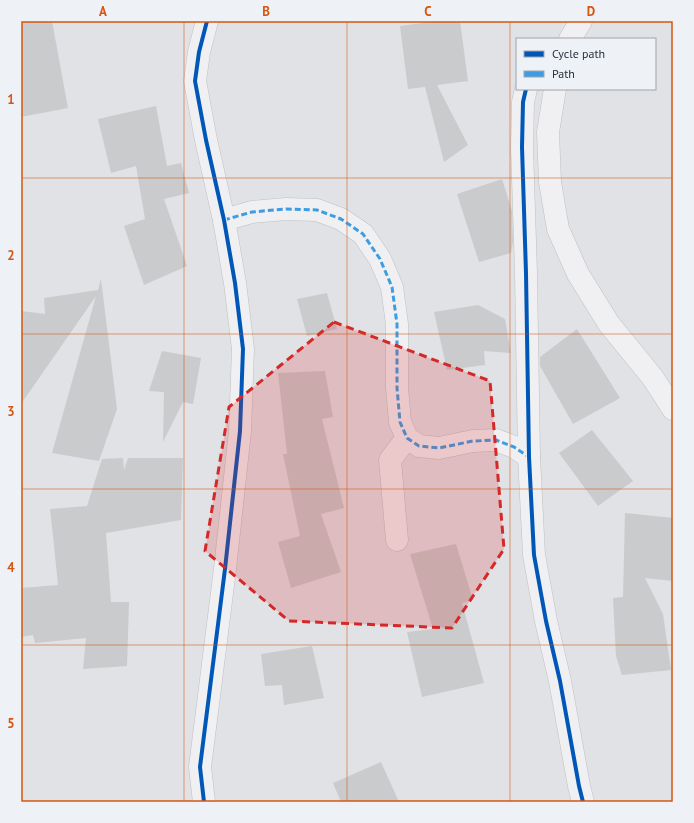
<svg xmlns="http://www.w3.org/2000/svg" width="694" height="823" viewBox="0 0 694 823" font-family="'PT Sans',sans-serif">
<rect width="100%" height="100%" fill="#e0e2e5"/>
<g fill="#c9cbcd">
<polygon points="21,21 52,21 68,108 21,117"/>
<polygon points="437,21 460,21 468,81 437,85 468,145 444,162 425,87 408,89 400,26"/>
<polygon points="156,106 167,166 181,163 189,193 164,199 187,266 144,285 124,226 145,219 136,166 111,173 98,119"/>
<polygon points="502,179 512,211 513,242 511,253 479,262 457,194"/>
<polygon points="101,279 117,409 99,461 52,453 96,296 21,404 21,311 45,314 44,298 98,290"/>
<polygon points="327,293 337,329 307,336 297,299"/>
<polygon points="478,305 505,319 511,353 484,351 485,365 447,370 434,312"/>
<polygon points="577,329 620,398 573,424 540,366 540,357"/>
<polygon points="162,351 201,358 193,404 183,402 163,442 164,392 149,391"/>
<polygon points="325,371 333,417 322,419 344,508 321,514 341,572 291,588 278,542 300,536 283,454 287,454 278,373"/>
<polygon points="592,430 633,481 598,506 559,453"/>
<polygon points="123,458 124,470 128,458 183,458 181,520 106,533 111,602 129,602 127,666 83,669 86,638 35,643 33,635 21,637 21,588 58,585 53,536 50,509 87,506 102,459"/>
<polygon points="625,513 673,518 673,581 645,578 663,614 671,670 622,675 616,656 613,598 623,597"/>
<polygon points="456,544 473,600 462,603 484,683 422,697 407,632 433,629 410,554"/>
<polygon points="312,646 324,698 284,705 282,685 265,686 261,654"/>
<polygon points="381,762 399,802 341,802 333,783"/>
</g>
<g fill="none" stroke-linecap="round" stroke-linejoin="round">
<defs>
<g id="street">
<polyline points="570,39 581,21"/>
<polyline points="526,89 523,102 522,147 526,273 529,457 534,555 546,621 560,681 579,786 583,802"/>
<polyline points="555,89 548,132 550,182 558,229 578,274 609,324 653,378 673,409"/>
<polyline points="224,220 252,212 286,209 317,210 341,219 363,234 380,259 392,287 397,324 397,388 400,422 407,438 419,446 439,448 473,441 496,440 514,447 529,457"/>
<polyline points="397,540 390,460 407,438"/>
<polyline points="204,802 200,767 225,569 240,431 243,349 235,283 224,220 206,140 195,81 199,52 207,21"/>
</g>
</defs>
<use href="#street" stroke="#bec0c3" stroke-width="23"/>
<use href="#street" stroke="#f0f0f2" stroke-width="22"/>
<polyline stroke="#3d9de3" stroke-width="3" stroke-dasharray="6 3" stroke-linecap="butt" points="224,220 252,212 286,209 317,210 341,219 363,234 380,259 392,287 397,324 397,388 400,422 407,438 419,446 439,448 473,441 496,440 514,447 529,457"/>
<defs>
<g id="cycleway">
<polyline points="526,89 523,102 522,147 526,273 529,457 534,555 546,621 560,681 579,786 583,802"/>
<polyline points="204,802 200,767 225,569 240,431 243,349 235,283 224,220 206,140 195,81 199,52 207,21"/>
</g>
</defs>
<use href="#cycleway" stroke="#eef1f5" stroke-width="6"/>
<use href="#cycleway" stroke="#0057b8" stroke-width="4"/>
</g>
<path fill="#d62828" fill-opacity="0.2" stroke="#d62828" stroke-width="3" stroke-dasharray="8 5" stroke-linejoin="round" d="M334 322 490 381 504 549 452 628 289 621 205 551 229 407Z"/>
<path fill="none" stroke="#d55511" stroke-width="1" stroke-opacity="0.55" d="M184 21V802M347 21V802M510 21V802M21 178H673M21 334H673M21 489H673M21 645H673"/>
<rect width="694" height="823" fill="none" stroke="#eef1f5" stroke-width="44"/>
<rect x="516" y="38" width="140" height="52" fill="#eef1f5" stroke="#9fa4ac"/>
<rect x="524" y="51" width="20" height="6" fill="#0057b8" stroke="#9fa4ac"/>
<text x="552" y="58" font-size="12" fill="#28313e">Cycle path</text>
<rect x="524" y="71" width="20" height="6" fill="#3d9de3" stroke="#9fa4ac"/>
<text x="552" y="78" font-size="12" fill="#28313e">Path</text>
<rect x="22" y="22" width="650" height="779" fill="none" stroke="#d55511" stroke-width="1.5"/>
<g font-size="13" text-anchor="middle" font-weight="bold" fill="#d55511">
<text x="103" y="16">A</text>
<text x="266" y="16">B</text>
<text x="428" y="16">C</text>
<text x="591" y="16">D</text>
<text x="11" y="104">1</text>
<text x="11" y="260">2</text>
<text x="11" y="416">3</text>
<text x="11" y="572">4</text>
<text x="11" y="728">5</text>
</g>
</svg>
